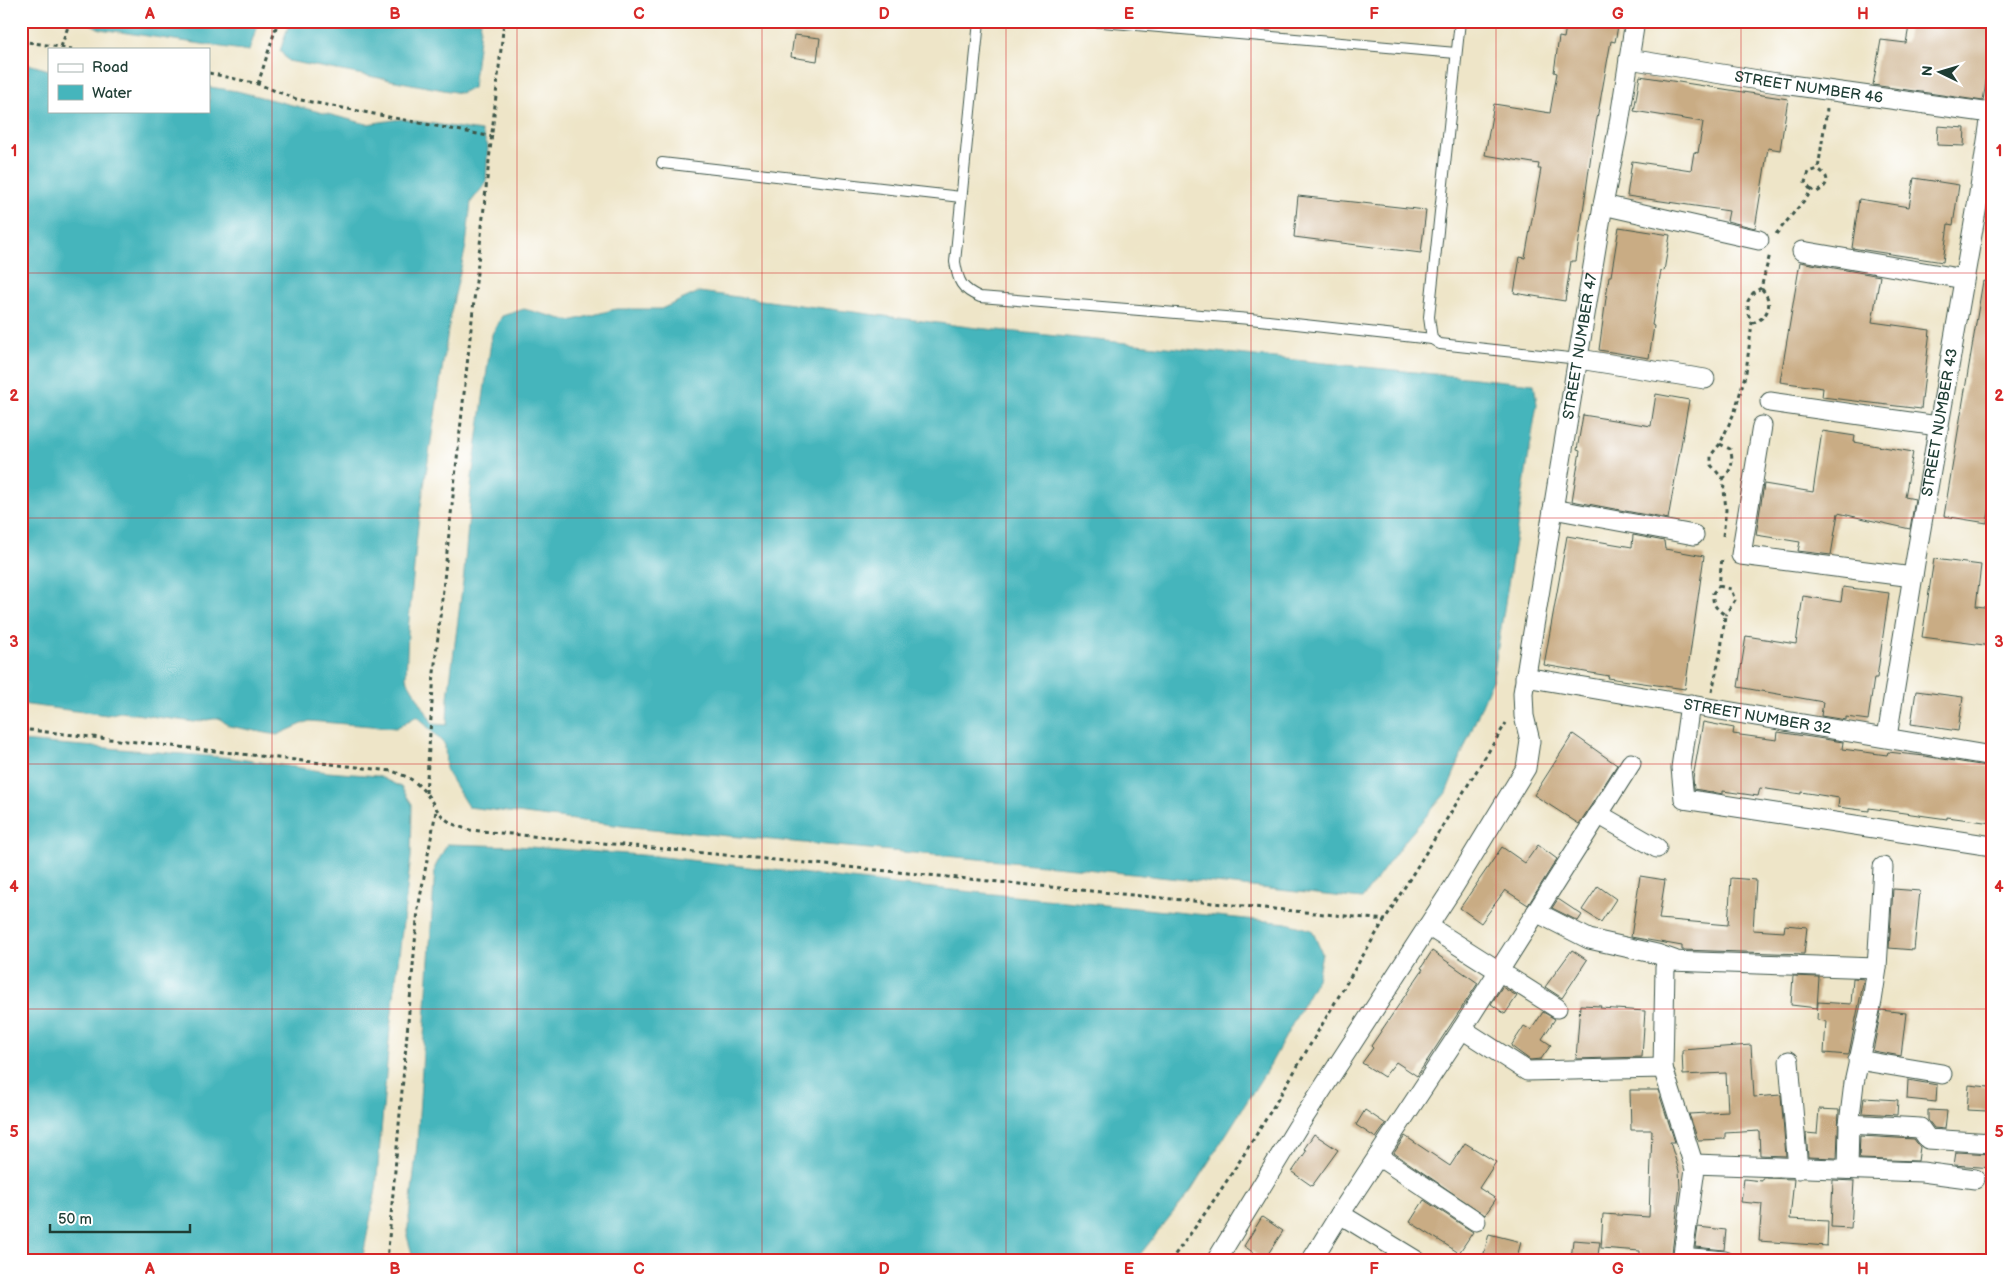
<svg xmlns="http://www.w3.org/2000/svg" width="2013" height="1282" viewBox="0 0 2013 1282" font-family="'Balsamiq Sans',sans-serif">
<rect width="100%" height="100%" fill="#fff"/>
<filter id="ink" filterUnits="userSpaceOnUse"><feTurbulence type="fractalNoise" baseFrequency=".02" numOctaves="2"/><feDisplacementMap in="SourceGraphic" scale="10" xChannelSelector="R" yChannelSelector="G"/><feConvolveMatrix kernelMatrix="1 2 1 2 8 2 1 2 1" color-interpolation-filters="sRGB"/></filter>
<filter id="wash" filterUnits="userSpaceOnUse"><feTurbulence type="fractalNoise" baseFrequency=".0096" numOctaves="4" result="noise"/><feDisplacementMap in="SourceGraphic" scale="20" xChannelSelector="R" yChannelSelector="G"/><feGaussianBlur stdDeviation="1.12" result="paint"/><feColorMatrix in="noise" values="0 0 0 0 0 0 0 0 0 0 0 0 0 0 0 0 0 1.4 0 .05"/><feComposite in="paint" operator="in"/></filter>
<g filter="url(#wash)">
<rect width="100%" height="100%" fill="#eee5c8"/>
<g fill="#45b5bc" stroke="#327978">
<polygon points="90,21 259,21 249,51 100,29 89,23"/>
<polygon points="290,21 481,21 473,88 460,93 288,61 280,51"/>
<polygon points="21,62 49,70 49,111 209,111 209,87 237,91 367,124 401,119 481,131 488,146 486,183 471,202 466,246 451,312 418,525 408,631 406,678 433,724 447,725 448,697 464,573 472,478 492,334 502,316 524,309 570,321 616,309 661,309 699,292 977,328 1534,384 1537,404 1493,678 1446,793 1404,842 1362,899 1086,869 631,827 468,807 446,771 445,745 417,716 396,728 309,721 277,735 229,726 219,718 194,722 120,712 107,715 21,704"/>
<polygon points="21,741 232,758 328,772 378,776 401,787 412,804 411,857 390,1029 376,1189 362,1261 21,1261"/>
<polygon points="447,844 515,846 655,856 902,885 1287,923 1312,930 1322,953 1317,979 1270,1065 1191,1190 1135,1261 414,1261 407,1236 417,1145 435,867"/>
</g>
<g id="blocks">
<g fill="#c9ac84">
<polygon points="1567,21 1619,21 1615,42 1611,41 1593,141 1576,261 1571,261 1565,301 1514,293 1520,257 1525,258 1541,169 1538,169 1539,164 1485,155 1494,104 1550,113 1557,73 1554,72 1559,37 1564,38"/>
<polygon points="1910,21 1992,21 1988,56 1990,56 1983,101 1873,85 1881,40 1906,43"/>
<polygon points="794,35 820,38 817,61 791,57"/>
<polygon points="1640,76 1788,99 1780,150 1768,148 1755,228 1727,221 1729,211 1627,196 1632,161 1691,170 1694,152 1698,153 1703,122 1634,111"/>
<polygon points="1938,126 1965,128 1964,146 1937,145"/>
<polygon points="1914,178 1959,185 1953,225 1948,224 1943,262 1852,248 1859,199 1909,207"/>
<polygon points="1298,196 1426,210 1421,253 1294,237"/>
<polygon points="1619,227 1670,235 1664,271 1661,270 1652,325 1654,326 1649,358 1599,350 1609,276 1611,276"/>
<polygon points="1800,262 1880,276 1872,322 1930,330 1921,409 1822,397 1823,388 1780,382"/>
<polygon points="1983,281 1992,282 1992,495 1987,523 1944,516"/>
<polygon points="1656,394 1689,400 1668,519 1572,501 1580,451 1577,450 1583,415 1651,426"/>
<polygon points="1822,431 1855,436 1854,442 1913,452 1905,497 1915,499 1910,529 1838,513 1831,555 1798,551 1800,542 1756,535 1764,484 1813,492"/>
<polygon points="1633,535 1664,541 1665,549 1704,556 1685,689 1608,678 1609,676 1544,665 1567,536 1632,547"/>
<polygon points="1934,559 1981,565 1976,606 1992,608 1992,646 1922,637"/>
<polygon points="1843,587 1889,593 1877,678 1874,678 1868,720 1846,717 1846,720 1821,716 1823,702 1738,687 1746,636 1796,644 1803,596 1841,602"/>
<polygon points="1916,691 1963,697 1958,731 1911,724"/>
<polygon points="1703,722 1734,728 1733,734 1777,740 1778,732 1843,742 1842,749 1887,755 1888,752 1924,756 1992,767 1992,823 1947,817 1947,819 1869,808 1869,811 1838,807 1839,798 1801,792 1801,794 1760,788 1758,796 1723,791 1723,794 1694,789 1693,778"/>
<polygon points="1573,734 1617,765 1579,824 1534,795"/>
<polygon points="1538,845 1557,859 1528,905 1505,890 1481,923 1460,908 1502,847 1525,863"/>
<polygon points="1640,876 1665,880 1659,919 1728,925 1731,878 1756,880 1753,930 1784,932 1785,925 1807,927 1804,954 1682,950 1682,946 1631,937"/>
<polygon points="1598,886 1616,899 1601,922 1582,910"/>
<polygon points="1893,889 1920,891 1914,950 1889,948"/>
<polygon points="1558,899 1582,915 1578,921 1552,908"/>
<polygon points="1572,950 1587,960 1562,998 1545,987"/>
<polygon points="1432,951 1478,983 1417,1076 1396,1062 1384,1077 1362,1063 1373,1048 1371,1046 1423,969 1421,968"/>
<polygon points="1793,976 1819,977 1817,1008 1791,1005"/>
<polygon points="1853,978 1864,979 1849,1053 1848,1055 1824,1053 1826,1021 1817,1020 1818,1002 1851,1004"/>
<polygon points="1502,987 1517,996 1505,1014 1491,1004"/>
<polygon points="1580,1005 1601,1006 1600,1008 1645,1011 1642,1057 1576,1059"/>
<polygon points="1881,1010 1906,1013 1901,1056 1873,1051"/>
<polygon points="1543,1012 1555,1019 1542,1039 1551,1045 1541,1059 1530,1060 1511,1046 1524,1026 1531,1030"/>
<polygon points="1751,1045 1754,1097 1781,1095 1786,1156 1760,1155 1759,1131 1725,1133 1725,1139 1698,1140 1689,1114 1728,1112 1726,1073 1683,1075 1682,1050"/>
<polygon points="1908,1080 1937,1085 1936,1102 1907,1099"/>
<polygon points="1969,1085 1989,1087 1987,1111 1967,1110"/>
<polygon points="1630,1090 1658,1090 1675,1142 1670,1142 1679,1171 1680,1187 1671,1261 1640,1261 1640,1251 1601,1248 1603,1214 1649,1217 1652,1130 1631,1130"/>
<polygon points="1864,1098 1898,1100 1897,1115 1862,1113"/>
<polygon points="1819,1109 1839,1110 1837,1158 1808,1157 1806,1133 1817,1134"/>
<polygon points="1365,1110 1386,1124 1376,1138 1356,1125"/>
<polygon points="1928,1110 1947,1111 1945,1129 1934,1128 1928,1120"/>
<polygon points="1314,1134 1338,1150 1312,1186 1292,1172 1307,1150 1304,1149"/>
<polygon points="1405,1136 1450,1166 1465,1143 1496,1162 1479,1188 1496,1199 1485,1215 1394,1153"/>
<polygon points="1860,1136 1914,1139 1920,1147 1918,1161 1859,1159"/>
<polygon points="1956,1152 1992,1154 1992,1168 1954,1165"/>
<polygon points="1762,1178 1794,1179 1790,1219 1828,1221 1827,1246 1759,1241 1762,1204 1741,1202 1744,1179 1762,1181"/>
<polygon points="1833,1180 1854,1181 1851,1228 1831,1227"/>
<polygon points="1424,1200 1473,1232 1459,1253 1410,1222"/>
<polygon points="1262,1217 1283,1231 1264,1260 1244,1246"/>
<polygon points="1698,1227 1726,1230 1724,1250 1695,1247"/>
<polygon points="1489,1234 1521,1242 1516,1261 1482,1261"/>
<polygon points="1573,1240 1600,1242 1597,1261 1571,1261"/>
</g>
</g>
</g>
<g filter="url(#ink)">
<use href="#blocks" fill-opacity="0" stroke="#3e564a" stroke-width="1"/>
<g fill="none" stroke-linecap="round" stroke-linejoin="round">
<defs>
<g id="lane">
<path d="M979 21 955 262C958 281 961 289 980 297L1250 319 1432 339"/>
<polyline points="1091,21 1456,53"/>
<polyline points="1460,21 1429,317 1432,339 1440,344 1579,359"/>
<polyline points="662,163 961,197"/>
</g>
<g id="street">
<path id="s1" d="M1629 59 1783 84 1991 113"/>
<polyline points="1603,205 1759,240"/>
<polyline points="1802,251 1964,279"/>
<polyline points="1579,359 1705,379"/>
<polyline points="1770,402 1938,426"/>
<polyline points="1762,426 1741,555 1913,577"/>
<polyline points="1553,509 1694,535"/>
<path id="s2" d="M1525 677 1992 756"/>
<polyline points="1690,704 1681,768 1684,799 1992,846"/>
<path id="s3" d="M1887 737 1915 563 1978 200 1992 108"/>
<polyline points="1598,814 1657,848"/>
<polyline points="1536,912 1589,939 1657,954 1674,960"/>
<polyline points="1428,926 1557,1008"/>
<polyline points="1462,1029 1527,1071 1663,1068 1695,1169 1682,1261"/>
<polyline points="1858,1060 1942,1074"/>
<polyline points="1789,1061 1798,1169"/>
<polyline points="1663,1068 1665,968 1666,963 1669,961 1877,968"/>
<polyline points="1849,1124 1920,1128 1928,1139 1992,1143"/>
<polyline points="1378,1156 1476,1221"/>
<polyline points="1694,1164 1922,1172 1975,1179"/>
<polyline points="1848,1169 1849,1124 1854,1083 1872,1001 1877,968 1883,867"/>
<polyline points="1340,1214 1417,1261"/>
<polyline points="1682,1257 1725,1261"/>
<path id="s4" d="M1216 1261 1297 1128 1454 886 1526 768 1530 741 1524 716 1523 693 1603 205 1618 130 1635 21"/>
<polyline points="1311,1261 1340,1214 1462,1029 1631,763"/>
</g>
</defs>
<use href="#lane" stroke="#3e564a" stroke-width="12"/>
<use href="#street" stroke="#3e564a" stroke-width="21"/>
<g stroke="#3e564a" stroke-width="3" stroke-dasharray="4 4" stroke-linecap="butt">
<polyline points="21,41 72,49"/>
<polyline points="61,47 70,21"/>
<polyline points="209,73 258,84 296,99 493,137"/>
<polyline points="258,84 278,21"/>
<path d="M1810 189 1817 192C1830 184 1830 177 1818 169"/>
<polyline points="1776,234 1808,196 1810,189 1805,182 1809,172 1818,169 1827,109"/>
<path d="M1752 323C1770 317 1774 302 1761 288"/>
<path d="M1720 444 1730 449C1734 462 1732 469 1723 479"/>
<polyline points="1723,536 1726,510 1723,479 1711,465 1711,455 1720,444 1735,411 1746,372 1752,323 1748,314 1748,301 1753,293 1761,288 1770,254"/>
<polyline points="1719,586 1731,589 1735,600 1725,615"/>
<path d="M1712 692 1721 650 1725 615C1716 608 1712 605 1713 593L1719 586 1722 558"/>
<path d="M21 729 392 771C400 774 409 777 416 783 440 804 432 820 470 830L1386 920"/>
<polyline points="426,793 434,673 504,21"/>
<polyline points="387,1261 418,909 436,811"/>
<path d="M1170 1261C1237 1174 1290 1078 1346 984 1398 896 1453 810 1506 723"/>
</g>
<use href="#lane" stroke="#fff" stroke-width="10"/>
<use href="#street" stroke="#fff" stroke-width="19"/>
</g>
</g>
<path fill="none" stroke="#d62828" stroke-width="1" stroke-opacity="0.55" d="M272 21V1261M517 21V1261M762 21V1261M1006 21V1261M1251 21V1261M1496 21V1261M1741 21V1261M21 273H1992M21 518H1992M21 764H1992M21 1009H1992"/>
<g text-anchor="middle" dominant-baseline="central" stroke-width="5" stroke-linejoin="round" paint-order="stroke">
<g font-size="15" fill="#1f3d34" stroke="#fff">
<text stroke="none"><textPath href="#s1" startOffset="182">STREET NUMBER 46</textPath></text>
<text stroke="none"><textPath href="#s4" startOffset="1010">STREET NUMBER 47</textPath></text>
<text stroke="none"><textPath href="#s3" startOffset="319">STREET NUMBER 43</textPath></text>
<text stroke="none"><textPath href="#s2" startOffset="236">STREET NUMBER 32</textPath></text>
</g>
</g>
<rect width="2013" height="1282" fill="none" stroke="#fff" stroke-width="55"/>
<rect x="48" y="48" width="162" height="65" fill="#ffffff" stroke="#a5b1ae"/>
<rect x="58" y="64" width="25" height="8" fill="#ffffff" stroke="#a5b1ae"/>
<text x="92" y="72" font-size="15" fill="#1f3d34">Road</text>
<rect x="58" y="85" width="25" height="15" fill="#45b5bc" stroke="#a5b1ae"/>
<text x="92" y="98" font-size="15" fill="#1f3d34">Water</text>
<g transform="translate(1940 72) rotate(275)" stroke="#ffffff" stroke-width="4" paint-order="stroke">
<path d="M0-4L9 19L0 12L-9 19Z" fill="#1f3d34"/>
<text y="-8" font-size="14" font-weight="bold" text-anchor="middle" fill="#1f3d34">N</text>
</g>
<path d="M50 1224v8h140v-8" fill="none" stroke="#1f3d34" stroke-width="2.5"/>
<text x="58" y="1224" font-size="15" fill="#1f3d34" stroke="#ffffff" stroke-width="4" paint-order="stroke">50 m</text>
<rect x="28" y="28" width="1958" height="1226" fill="none" stroke="#d62828" stroke-width="2"/>
<g font-size="16" text-anchor="middle" font-weight="bold" fill="#d62828">
<text x="150" y="19">A</text>
<text x="395" y="19">B</text>
<text x="639" y="19">C</text>
<text x="884" y="19">D</text>
<text x="1129" y="19">E</text>
<text x="1374" y="19">F</text>
<text x="1618" y="19">G</text>
<text x="1863" y="19">H</text>
<text x="14" y="156">1</text>
<text x="1999" y="156">1</text>
<text x="14" y="401">2</text>
<text x="1999" y="401">2</text>
<text x="14" y="647">3</text>
<text x="1999" y="647">3</text>
<text x="14" y="892">4</text>
<text x="1999" y="892">4</text>
<text x="14" y="1137">5</text>
<text x="1999" y="1137">5</text>
<text x="150" y="1274">A</text>
<text x="395" y="1274">B</text>
<text x="639" y="1274">C</text>
<text x="884" y="1274">D</text>
<text x="1129" y="1274">E</text>
<text x="1374" y="1274">F</text>
<text x="1618" y="1274">G</text>
<text x="1863" y="1274">H</text>
</g>
</svg>
